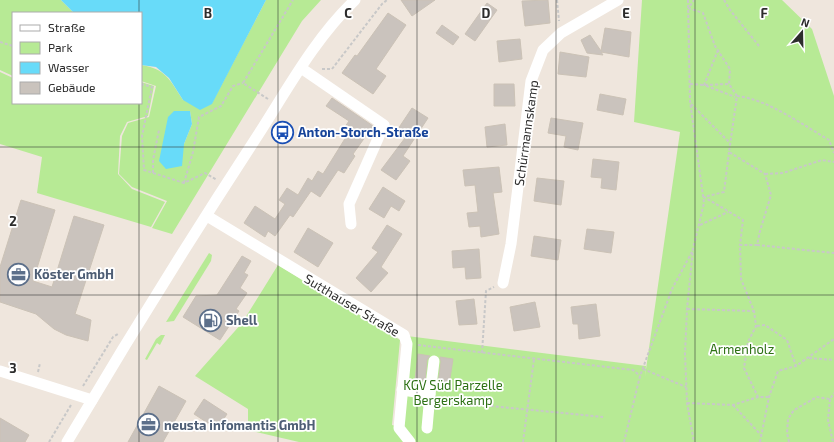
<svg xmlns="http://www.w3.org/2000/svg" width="834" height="442" viewBox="0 0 834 442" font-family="'Exo 2',sans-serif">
<rect width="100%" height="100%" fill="#efe6dd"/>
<g fill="#b7ea95" fill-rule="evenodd">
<polygon points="0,0 61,0 74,13 13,13 13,76 0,70"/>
<path d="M266 0H321L302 21 172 234 152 228 167 201 132 187 119 174 122 136 128 123 149 117 156 86 141 81V65C166 69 170 80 183 100L212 103ZM174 111H190L192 124 184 144Z"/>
<polygon points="642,0 782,0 812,29 834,96 834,442 299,442 248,430 248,409 195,376 242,323 278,265 400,340 392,425 400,427 407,336 646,366 645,376 680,132 634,122"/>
<polygon points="0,72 13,78 13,103 141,103 141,82 154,86 148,116 127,122 120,136 118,174 132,189 165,202 151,227 37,193 42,157 0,144"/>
<polygon points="209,253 212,255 211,261 174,321 166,322"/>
<polygon points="161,335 165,335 160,345 157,343 147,360 145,359 156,339"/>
</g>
<g fill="#68dbf9">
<polygon points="61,0 266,0 212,104 200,110 183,100 169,78 156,67 141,65 141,13 74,13"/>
<polygon points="174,111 190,111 192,124 184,144 182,166 166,169 159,161 168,117"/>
</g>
<g fill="#cac3bd" stroke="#cbc2b6">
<polygon points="401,0 435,0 412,16"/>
<polygon points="548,0 550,23 525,26 522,1"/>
<polygon points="487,3 497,10 475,41 465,34"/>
<polygon points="388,13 406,25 376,69 386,76 373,94 342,73 355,55 357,56"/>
<polygon points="442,25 459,37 453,45 436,33"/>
<polygon points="605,28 631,32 629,57 601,52 603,55 587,53 581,40 590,35 601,51"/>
<polygon points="520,39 522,59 499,62 497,41"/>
<polygon points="560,52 589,57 586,77 558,74"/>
<polygon points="494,84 514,84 515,106 494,106"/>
<polygon points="600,94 626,99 623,115 597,110"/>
<polygon points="332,98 373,126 353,154 355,156 344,173 338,170 320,197 311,191 293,217 290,215 275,236 268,231 265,237 244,223 255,206 275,219 285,204 279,200 287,188 298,195 308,178 312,181 318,171 323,174 346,137 340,134 349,121 326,106"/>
<polygon points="412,108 428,118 403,156 410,161 396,180 381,170 405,138 396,132"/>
<polygon points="551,118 583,123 578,150 564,147 566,136 548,133"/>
<polygon points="505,124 507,145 487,147 485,127"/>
<polygon points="593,159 619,162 616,190 601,188 602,178 591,177"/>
<polygon points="499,167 502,192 493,193 499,234 481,237 480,226 469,227 467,213 478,212 475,185 465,186 463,170"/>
<polygon points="537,178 564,181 561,205 534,201"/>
<polygon points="383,187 405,201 399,211 391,206 384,218 369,209"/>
<polygon points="21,200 55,210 33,281 52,287 74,216 104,225 75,314 91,320 88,341 66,335 54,329 36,314 0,302 0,267"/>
<polygon points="387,225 402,234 381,267 388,273 371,292 356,278 378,252 372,248"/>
<polygon points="308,228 333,243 318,267 294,252"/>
<polygon points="587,229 614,232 611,253 584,249"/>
<polygon points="534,236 561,240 558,260 531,256"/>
<polygon points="479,249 481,278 466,279 465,267 453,268 452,251"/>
<polygon points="242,256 251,261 244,273 248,275 240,288 247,293 236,309 239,311 220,340 183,317 196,296 217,295"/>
<polygon points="474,299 477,324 459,325 456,301"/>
<polygon points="535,302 540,327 514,331 510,307"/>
<polygon points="596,304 600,336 579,339 578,324 573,324 571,307"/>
<polygon points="418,354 430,356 427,360 425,381 415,380"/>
<polygon points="440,357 453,359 449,385 438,383 441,362"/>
<polygon points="159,386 186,401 163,442 128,442"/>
<polygon points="204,399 227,414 217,429 194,414"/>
<polygon points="0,418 29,435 25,442 0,442"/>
</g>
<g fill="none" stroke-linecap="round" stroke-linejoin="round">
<g stroke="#c8c8c8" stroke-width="2" stroke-dasharray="3 2" stroke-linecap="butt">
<polyline points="557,0 559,21"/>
<polyline points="688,0 690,101 704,203 693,249 687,309 685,354 687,403 694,442"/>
<polyline points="724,0 730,10 759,46"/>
<polyline points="690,6 694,0"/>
<polyline points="688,8 703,13 715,46 730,69 729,84 737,96 729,152 765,174 771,195 760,231 757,245 740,245 741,279 754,311 756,326 748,342 744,368 758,397 769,397"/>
<polyline points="0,42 13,46"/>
<polyline points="718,50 704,85 735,97"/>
<polyline points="322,69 332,69 382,4 387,0"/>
<polyline points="141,84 152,87 142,136 144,170 184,183 205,173 217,180"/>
<polyline points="690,84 704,85 729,84"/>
<path d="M737 96C767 99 803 125 829 140L834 153"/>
<polyline points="268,99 243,83 293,0"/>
<polyline points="691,104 730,143"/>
<polyline points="729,152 724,192 704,197 743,220 740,245"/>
<polyline points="153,173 153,160 159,130"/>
<polyline points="765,174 783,173 822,160 834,162"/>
<polyline points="184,183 193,152 199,117 221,106 233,86 243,83"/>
<polyline points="700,225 728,212"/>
<polyline points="757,245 834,253"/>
<polyline points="687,309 754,311"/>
<polyline points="757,326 765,325 787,340 796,366"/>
<polyline points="418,345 633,370 640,376"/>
<polyline points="482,353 486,291 494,287"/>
<polyline points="809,358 834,360"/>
<polyline points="643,369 686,387"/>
<polyline points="38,372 40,363"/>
<polyline points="83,386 113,337 118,334"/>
<polyline points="830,399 828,420 833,442"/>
<polyline points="461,403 603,417"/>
<polyline points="687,403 733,405 758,397"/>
<polyline points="733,405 761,435"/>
<polyline points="49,442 71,405"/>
<polyline points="523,442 534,359"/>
<polyline points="624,442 640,376 672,289 693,250"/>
<polyline points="760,442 769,397 778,371 796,366 834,339"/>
<polyline points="789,442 787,433 788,419 794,410 817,397 830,399 834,393"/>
</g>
<g stroke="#fff" stroke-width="11">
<polyline points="301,68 384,125 349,204 351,224"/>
<polyline points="207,216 404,335 407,344 399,428 410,442"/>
<polyline points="503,283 511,244 531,81 543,50 561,33 618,0"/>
<polyline points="0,371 92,400"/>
<polyline points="402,390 430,394 434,361"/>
<polyline points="427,428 430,394"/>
<path d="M67 442C128 339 192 236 258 135 287 90 315 38 355 0"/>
</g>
</g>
<path fill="none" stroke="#2c2c2c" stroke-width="1" stroke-opacity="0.55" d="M139 0V13M278 0V442M417 0V442M556 0V442M695 0V442M139 103V442M0 147H834M0 295H834"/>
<defs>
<symbol id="bus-ring" viewBox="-11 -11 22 22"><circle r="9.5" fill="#fff" stroke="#1a4fb4" stroke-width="1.5"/><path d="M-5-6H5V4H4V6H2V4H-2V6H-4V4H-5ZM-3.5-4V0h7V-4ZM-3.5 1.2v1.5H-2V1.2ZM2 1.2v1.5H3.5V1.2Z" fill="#1a4fb4"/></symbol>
<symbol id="office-ring" viewBox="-11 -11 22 22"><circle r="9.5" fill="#fff" stroke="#5c6f8a" stroke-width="1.5"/><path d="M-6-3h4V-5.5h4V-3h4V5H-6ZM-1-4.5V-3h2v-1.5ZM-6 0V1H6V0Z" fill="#5c6f8a"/></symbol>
<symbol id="fuel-ring" viewBox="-11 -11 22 22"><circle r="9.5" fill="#fff" stroke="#5c6f8a" stroke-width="1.5"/><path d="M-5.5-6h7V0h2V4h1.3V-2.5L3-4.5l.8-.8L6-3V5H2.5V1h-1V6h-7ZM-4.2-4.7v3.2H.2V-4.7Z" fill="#5c6f8a"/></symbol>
</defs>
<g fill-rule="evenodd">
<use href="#bus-ring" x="270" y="120" width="25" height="25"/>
<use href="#office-ring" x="6" y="262" width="25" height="25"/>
<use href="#fuel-ring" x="198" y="308" width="25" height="25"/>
<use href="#office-ring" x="136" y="412" width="25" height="25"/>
</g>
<g text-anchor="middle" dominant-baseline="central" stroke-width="3.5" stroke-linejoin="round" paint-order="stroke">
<g font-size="13" font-weight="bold" fill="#164399" stroke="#fff" text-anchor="start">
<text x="298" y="132">Anton-Storch-Straße</text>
</g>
<g font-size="13" fill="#2c2c2c" stroke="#fff">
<text transform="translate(526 133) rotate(-82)">Schürmannskamp</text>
<text transform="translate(352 305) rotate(31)">Sutthauser Straße</text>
</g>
<g font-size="13" font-weight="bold" fill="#4e5e75" stroke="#fff" text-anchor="start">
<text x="34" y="274">Köster GmbH</text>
<text x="226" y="320">Shell</text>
<text x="164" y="425">neusta infomantis GmbH</text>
</g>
<g font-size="13" fill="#2d7114" stroke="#fff">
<text x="742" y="349">Armenholz</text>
<text x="453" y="385">KGV Süd Parzelle<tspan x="453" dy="15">Bergerskamp</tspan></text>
</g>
</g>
<g font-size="13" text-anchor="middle" font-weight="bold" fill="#2c2c2c" stroke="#fff" stroke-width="3.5" stroke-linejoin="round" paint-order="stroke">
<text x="208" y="18">B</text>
<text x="348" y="18">C</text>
<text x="486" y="18">D</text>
<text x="626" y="18">E</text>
<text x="764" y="18">F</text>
<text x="13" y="226">2</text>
<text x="13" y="373">3</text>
</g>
<rect x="12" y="12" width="130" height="92" fill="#ffffff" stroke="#ababab"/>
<rect x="20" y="25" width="20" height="6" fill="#ffffff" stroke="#ababab"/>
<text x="48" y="32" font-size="12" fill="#2c2c2c">Straße</text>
<rect x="20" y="42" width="20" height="12" fill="#b7ea95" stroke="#ababab"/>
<text x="48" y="52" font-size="12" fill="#2c2c2c">Park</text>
<rect x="20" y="62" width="20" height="12" fill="#68dbf9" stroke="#ababab"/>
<text x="48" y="72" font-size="12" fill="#2c2c2c">Wasser</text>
<rect x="20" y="82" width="20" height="12" fill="#cac3bd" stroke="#ababab"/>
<text x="48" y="92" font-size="12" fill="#2c2c2c">Gebäude</text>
<g transform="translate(802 32) rotate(20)" stroke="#ffffff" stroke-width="3" paint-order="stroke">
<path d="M0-3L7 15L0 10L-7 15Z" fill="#2c2c2c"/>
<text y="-6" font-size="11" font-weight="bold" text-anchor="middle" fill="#2c2c2c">N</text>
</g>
</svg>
